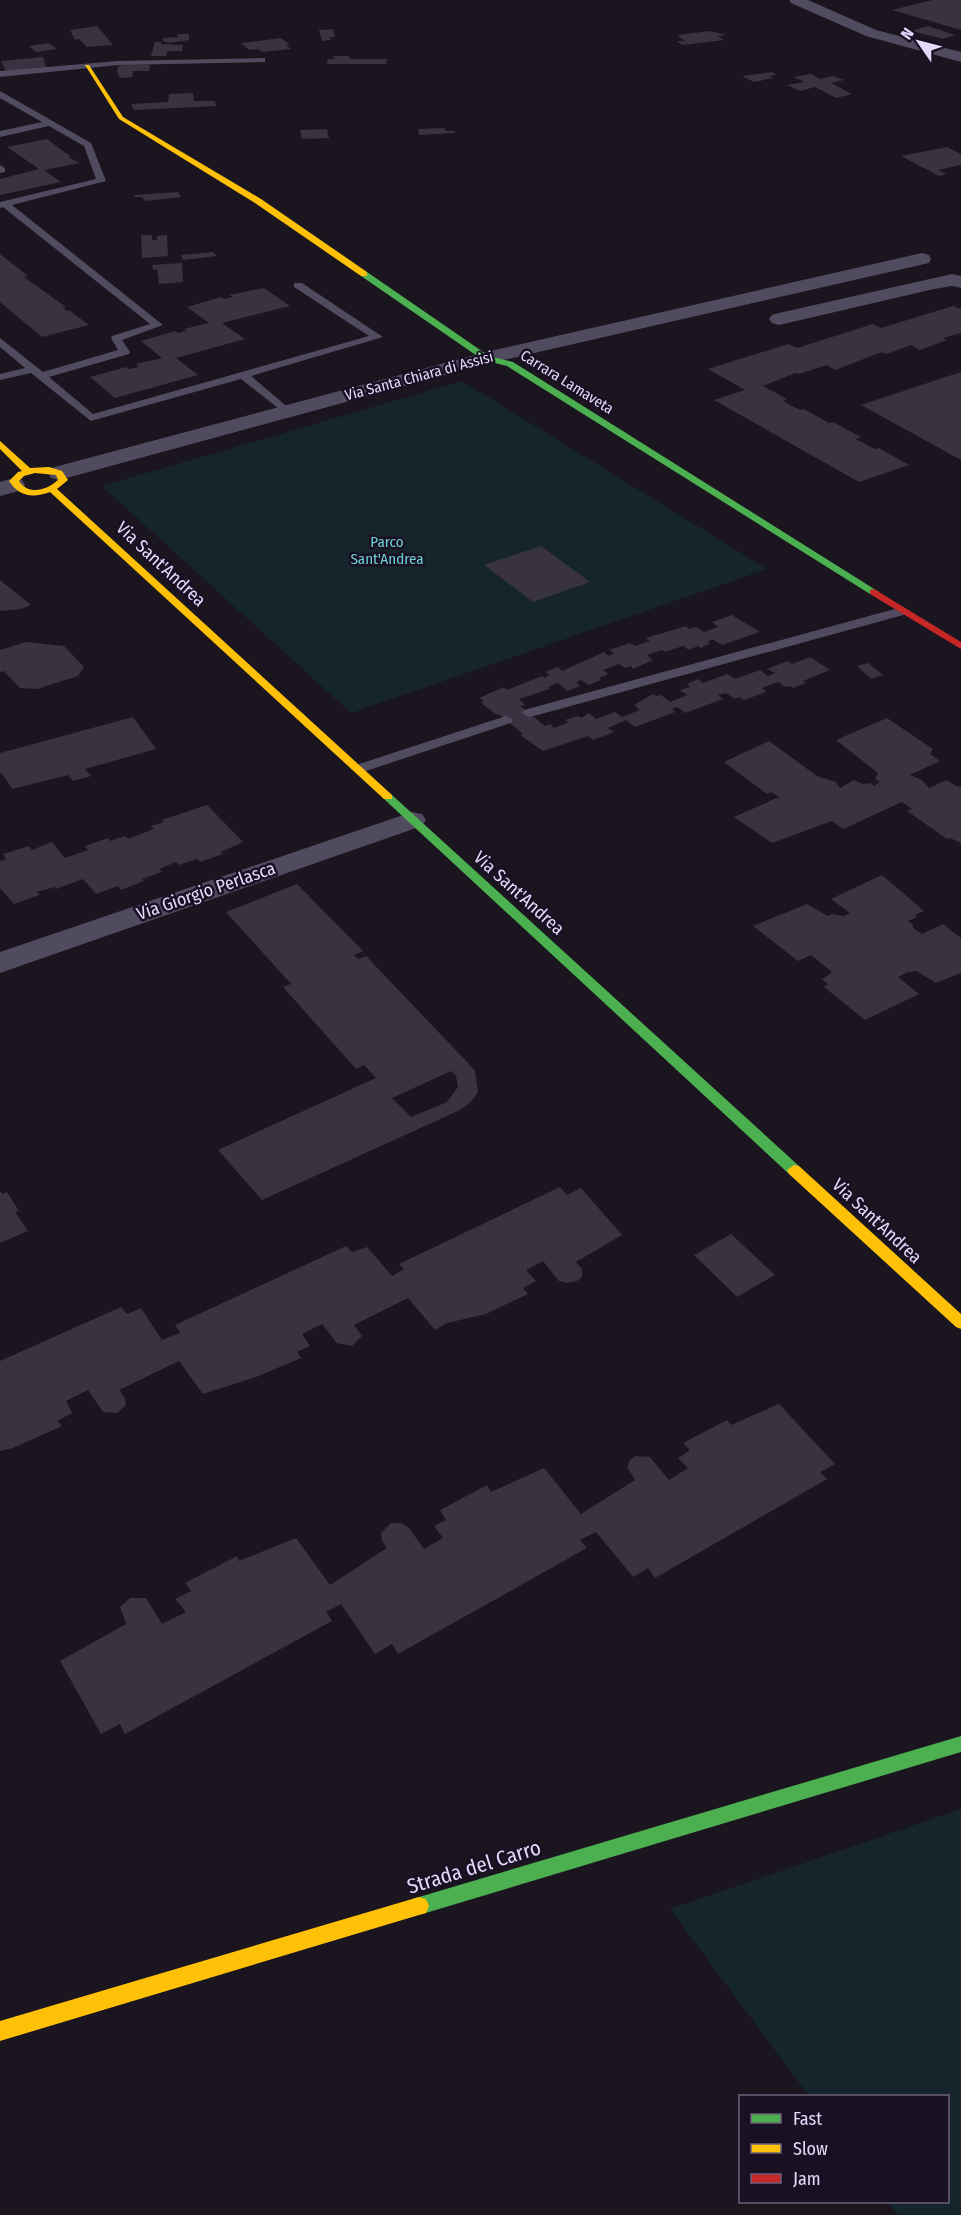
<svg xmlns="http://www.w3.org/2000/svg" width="961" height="2215" viewBox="0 0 961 2215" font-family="'Fira Sans Condensed',sans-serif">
<rect width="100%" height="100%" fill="#1a151f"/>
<g fill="#16252b">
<polygon points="462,381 767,569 351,713 102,486"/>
<polygon points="961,1809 961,2215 898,2215 887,2202 948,2202 948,2096 809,2096 670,1909"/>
</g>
<g fill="#393341" fill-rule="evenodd">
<polygon points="932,0 961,0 961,30 892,10"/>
<polygon points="97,26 113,45 87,47 79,39 75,40 70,30"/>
<polygon points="928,26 955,35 943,39 911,31"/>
<polygon points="333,29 335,37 330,37 331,40 322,41 319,30"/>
<polygon points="710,31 727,35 718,36 724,40 682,45 677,41 685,41 677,35"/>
<polygon points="177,34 189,34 189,40 170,43 163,41 163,38 178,37"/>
<polygon points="281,38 290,45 286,45 291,49 262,52 258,49 249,50 241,43"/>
<polygon points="155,42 161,42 161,44 183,45 182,51 168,51 166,56 151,56"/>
<polygon points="49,43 57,49 36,52 29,46"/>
<polygon points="333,56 349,56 350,59 388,59 386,64 327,64 328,59 334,59"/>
<polygon points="43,57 46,67 6,71 1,61"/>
<polygon points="134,64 150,65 149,71 133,71 132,77 120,78 117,71 118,66"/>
<polygon points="773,72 776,75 769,76 773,78 754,82 742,76"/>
<polygon points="811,74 820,79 833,76 844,80 831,83 852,94 836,98 815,87 800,91 787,85 804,82 794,77"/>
<polygon points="193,93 194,101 215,101 216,106 134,110 131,104 168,102 169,94"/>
<polygon points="445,128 446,131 454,131 455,133 419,135 418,129"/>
<polygon points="327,129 329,138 302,139 300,130"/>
<polygon points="47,139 71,157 69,157 70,158 80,163 44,170 61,182 0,195 0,179 39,169 7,147"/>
<polygon points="947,147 961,154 961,165 938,170 946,174 939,176 901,156"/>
<polygon points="178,192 181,197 145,201 142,197 135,197 134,195"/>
<polygon points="141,235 152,235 152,240 157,240 157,236 167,235 168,256 142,258"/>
<polygon points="213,252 217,256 183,260 181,255"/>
<polygon points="0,254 28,276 24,277 66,307 63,308 67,311 70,311 89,325 42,337 0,302"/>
<polygon points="182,263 183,282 159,284 157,269 153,270 152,265"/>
<polygon points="264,288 290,306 222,323 245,339 176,358 198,375 115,398 90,377 126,367 129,369 139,367 136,364 162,358 141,341 175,331 178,333 186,331 184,329 209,323 187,307 221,297 224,299 233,297 229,295"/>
<polygon points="953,306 961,309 961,333 943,338 947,340 920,350 911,345 886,354 882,352 835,370 827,365 799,374 795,373 763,386 787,399 783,401 800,410 804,409 829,423 833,422 861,437 856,439 875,449 879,448 909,465 859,482 714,400 745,390 708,369 788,344 797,348 873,324 881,328"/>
<polygon points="961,372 961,460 861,405"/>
<polygon points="541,546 590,582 533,602 484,565"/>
<polygon points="0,580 31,605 21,609 0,611"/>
<polygon points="732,615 760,632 722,645 712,639 708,642 710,643 701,648 698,646 689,650 683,646 665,652 662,650 647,655 653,660 633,669 631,666 625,668 619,664 603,670 608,674 599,678 601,680 589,685 581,680 576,682 580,686 567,691 558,683 548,687 550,689 519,699 525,705 520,706 545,726 550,724 554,728 569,722 565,720 578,716 581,718 589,713 596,719 615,712 622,717 640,710 634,705 653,694 656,696 661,695 670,702 687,695 680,690 690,687 687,684 698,679 703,683 727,674 735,679 760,670 768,676 775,673 767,669 788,661 792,664 810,657 830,670 803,681 806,683 793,688 790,686 785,687 778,682 762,688 766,692 744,700 739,697 735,699 726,693 718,695 723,699 685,713 677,707 672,709 675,712 635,727 626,720 608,728 614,732 593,740 588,736 543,751 520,735 523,734 500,715 497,715 481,703 484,701 479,698 504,687 507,690 542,676 544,678 550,675 545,672 558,667 562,671 604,652 609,656 614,653 609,650 630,643 635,646 650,641 646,638 686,626 689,629 696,627 704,632 718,627 712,622"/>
<polygon points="26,642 64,646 84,667 78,676 37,689 20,688 4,671 0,672 0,650"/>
<polygon points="868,663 883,675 871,679 857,666"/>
<polygon points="133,717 156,749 85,769 91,776 73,781 68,775 12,789 2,773 0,774 0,753"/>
<polygon points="887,718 933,749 930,754 940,761 910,775 922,780 929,788 947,780 958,787 961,786 961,843 950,838 947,839 907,811 912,809 902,802 843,829 832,821 772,843 734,817 779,797 771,792 767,794 724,762 769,741 817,776 836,782 840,788 854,780 863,784 871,783 874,786 880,782 875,779 878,773 836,740"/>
<polygon points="207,805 243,842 221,852 223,854 200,862 197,859 179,865 176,862 159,869 162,872 142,879 144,881 121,890 118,886 96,894 83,879 56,889 55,887 36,892 40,895 14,904 0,888 0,861 6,859 3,854 29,846 32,850 52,842 65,858 88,850 85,846 108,838 110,841 125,836 128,839 154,829 151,826 164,822 162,820"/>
<polygon points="882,875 924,911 915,915 917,917 908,921 913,925 913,928 922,934 943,924 961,938 961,973 936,983 917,971 908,972 898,977 919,994 865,1020 824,987 828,984 822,979 832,972 811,955 798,961 753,926 807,904 828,916 832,914 844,916 850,913 831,899"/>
<path d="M297 884 363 951 354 955 358 959 366 956 469 1064 475 1071 478 1092 471 1102 460 1110 262 1200 218 1150 376 1078 364 1065 356 1069 283 987 291 984 226 912ZM451 1071 456 1076 458 1087 447 1102 411 1117 392 1098Z"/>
<polygon points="560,1187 567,1195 581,1188 622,1235 576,1262 582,1269 582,1277 577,1281 566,1283 559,1281 543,1261 526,1270 536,1281 523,1288 528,1294 486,1314 447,1323 435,1330 408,1298 354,1325 362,1336 352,1346 337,1343 322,1324 302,1334 310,1346 297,1352 301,1358 256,1377 203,1394 179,1361 119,1390 125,1398 126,1405 117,1413 103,1412 88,1390 66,1401 72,1413 57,1421 62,1426 13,1448 0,1451 0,1361 121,1307 127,1314 141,1308 162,1340 180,1333 175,1325 346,1246 352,1252 367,1247 392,1276 404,1269 399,1264"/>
<polygon points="0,1191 2,1194 7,1192 19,1211 15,1212 28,1231 0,1243"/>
<polygon points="731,1234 775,1275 737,1297 694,1255"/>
<polygon points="779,1404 835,1464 820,1472 827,1479 655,1578 648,1568 633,1577 596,1532 580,1540 587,1548 398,1654 392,1644 375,1654 341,1604 326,1612 332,1621 125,1734 120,1724 101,1734 60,1661 126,1624 120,1607 130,1598 146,1598 162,1624 186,1612 175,1599 191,1591 185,1583 237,1556 239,1561 296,1538 330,1585 387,1548 382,1541 381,1533 391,1523 402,1523 409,1528 424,1549 443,1538 434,1526 446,1520 440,1510 487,1485 491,1492 544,1468 581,1514 635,1480 627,1467 630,1460 635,1456 650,1457 669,1480 688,1468 678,1458 690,1450 683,1443 727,1420 731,1425"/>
</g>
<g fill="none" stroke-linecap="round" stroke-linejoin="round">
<g fill="#514b5f" fill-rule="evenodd">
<polygon points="262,58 265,58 265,62 118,65 0,77 0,71 118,61"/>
<polygon points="0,91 91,143 106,181 12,205 163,325 122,340 130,352 129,354 49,377 93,414 369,336 294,287 294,283 302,283 383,337 251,376 291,410 293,412 287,415 241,379 91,421 31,373 0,380 0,374 25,368 0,347 0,338 43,372 118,350 111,338 112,336 150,324 3,207 0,208 0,202 96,179 84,146 49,126 0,137 0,131 42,122 0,98"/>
<polygon points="0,165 5,168 5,172 0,173"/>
<polygon points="902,607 909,611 907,614 534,716 529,717 522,713 524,710"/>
<polygon points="506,716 513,720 511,723 363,772 358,773 351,769 353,766"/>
</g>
<g fill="#514b5f" fill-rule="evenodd">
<polygon points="789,0 808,0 876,30 961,52 961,62 866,36 791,3"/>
<polygon points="922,253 929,255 931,259 929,263 490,363 59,480 51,478 48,473 51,468 486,352"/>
<polygon points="952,274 961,276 961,288 952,286 934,289 779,325 772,323 769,319 772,315 779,313"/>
<polygon points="14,478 22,480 25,485 22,490 0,496 0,482"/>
<polygon points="412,812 422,814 426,820 422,826 0,973 0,952"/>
</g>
<g fill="#4caf50" fill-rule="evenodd">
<polygon points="361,272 367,272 489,356 513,362 879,592 878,594 870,594 507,366 483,360 361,276"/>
<polygon points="388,794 392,795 799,1166 801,1170 799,1174 789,1174 384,799 382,797"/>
<polygon points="961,1736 961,1752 419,1915 412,1913 409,1906 412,1899 419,1897"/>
</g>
<g fill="#ffc107" fill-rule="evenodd">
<polygon points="85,65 89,65 123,117 261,199 367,272 367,276 361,276 255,203 119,119"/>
<path d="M0 441 30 468 49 467 62 471 68 480 57 489 392 795V799H384L50 492C33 498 19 497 9 481L18 472 22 471 0 449ZM35 473 56 475 58 480C47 490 29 496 19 481L24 476Z"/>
<polygon points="794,1165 799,1166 961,1314 961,1329 956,1327 789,1174 787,1170"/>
<polygon points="419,1897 426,1899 429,1906 426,1913 419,1915 0,2041 0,2021"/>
</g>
<polygon fill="#c62828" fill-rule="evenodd" points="874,589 961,642 961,649 870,594 870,590"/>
</g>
<g text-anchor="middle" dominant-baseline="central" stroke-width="5" stroke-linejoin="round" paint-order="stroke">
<g font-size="15" fill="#e5d8fa" stroke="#191123">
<text transform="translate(419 376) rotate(-15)">Via Santa Chiara di Assisi</text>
<text transform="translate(567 382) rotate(32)">Carrara Lamaveta</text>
</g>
<g font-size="15" fill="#6cd2d2" stroke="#191123">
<text x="387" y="542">Parco<tspan x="387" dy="17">Sant'Andrea</tspan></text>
</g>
<g font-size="18" fill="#e5d8fa" stroke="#191123">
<text transform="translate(161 564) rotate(43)">Via Sant'Andrea</text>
<text transform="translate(206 891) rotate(-19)">Via Giorgio Perlasca</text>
<text transform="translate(519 893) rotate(42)">Via Sant'Andrea</text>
<text transform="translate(877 1221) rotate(43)">Via Sant'Andrea</text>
</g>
<g font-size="21" fill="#e5d8fa" stroke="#191123">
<text transform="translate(474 1867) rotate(-17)">Strada del Carro</text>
</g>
</g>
<rect x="739" y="2095" width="210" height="108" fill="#191123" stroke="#6b6179" stroke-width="1.5"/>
<rect x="751" y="2114" width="30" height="9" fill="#4caf50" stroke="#6b6179" stroke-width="1.5"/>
<text x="793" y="2125" font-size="18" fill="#e5d8fa">Fast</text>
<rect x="751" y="2144" width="30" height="9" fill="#ffc107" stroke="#6b6179" stroke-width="1.5"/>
<text x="793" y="2155" font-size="18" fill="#e5d8fa">Slow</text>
<rect x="751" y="2174" width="30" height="9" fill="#c62828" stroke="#6b6179" stroke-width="1.5"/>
<text x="793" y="2185" font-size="18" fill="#e5d8fa">Jam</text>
<g transform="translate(919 42) rotate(305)" stroke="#191123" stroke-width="4.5" paint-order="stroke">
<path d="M0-4.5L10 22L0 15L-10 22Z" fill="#e5d8fa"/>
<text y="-9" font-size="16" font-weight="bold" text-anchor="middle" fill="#e5d8fa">N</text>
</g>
</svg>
